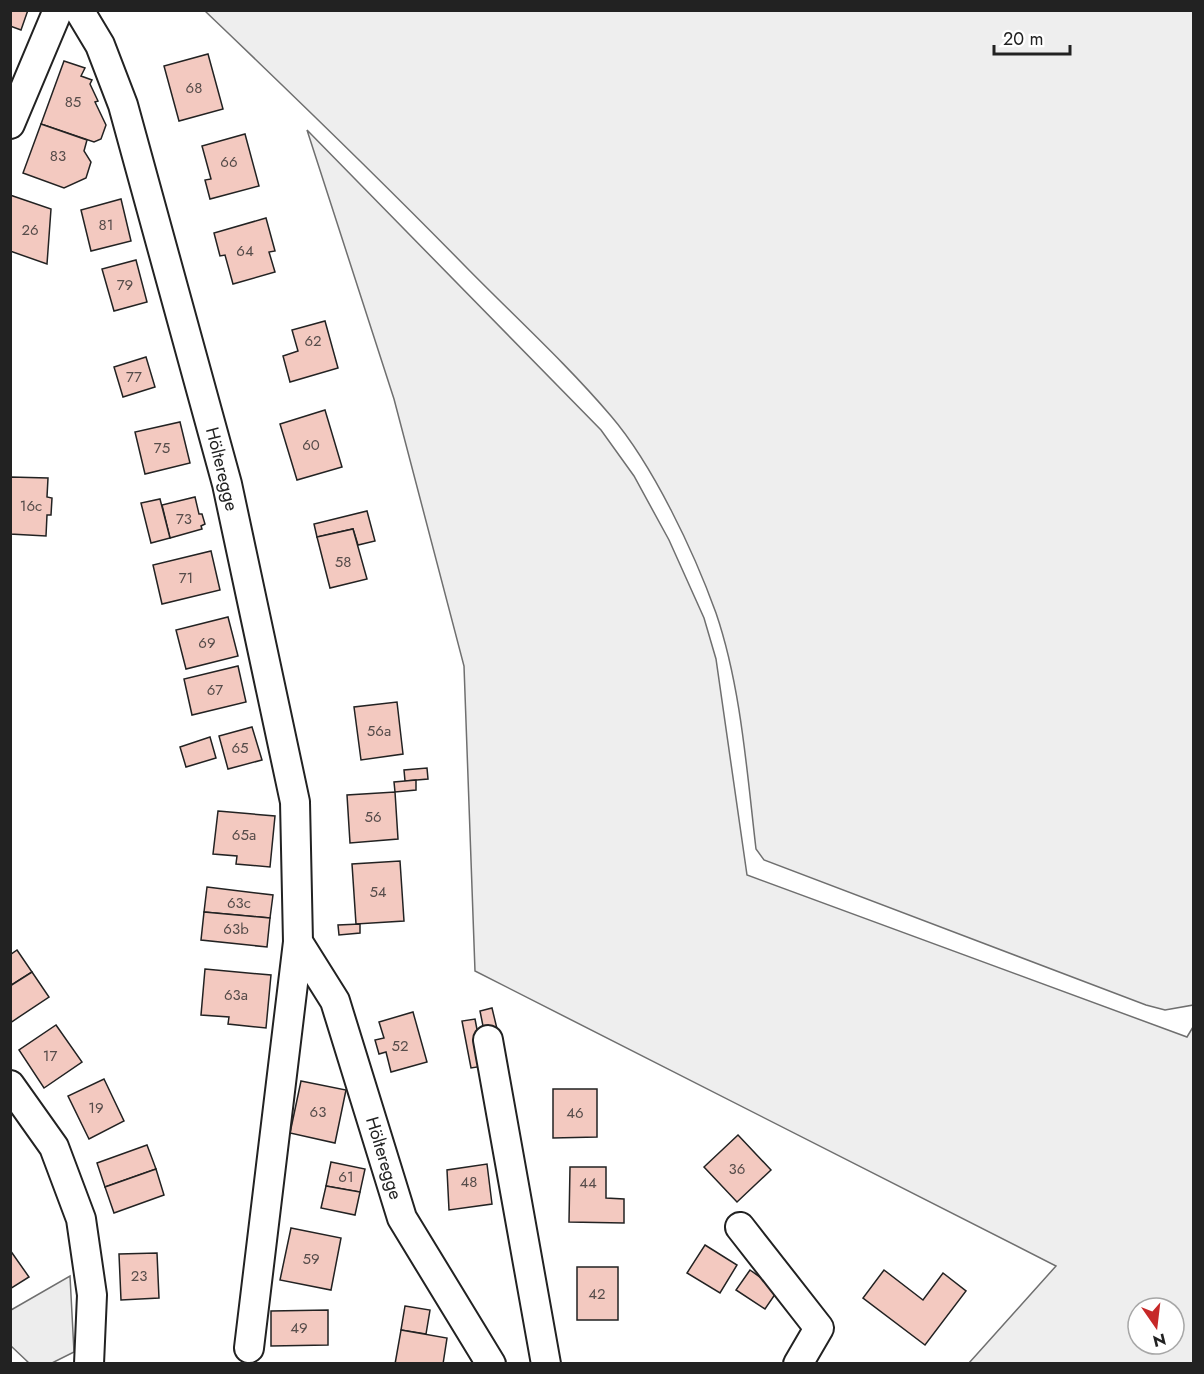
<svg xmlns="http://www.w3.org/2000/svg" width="1204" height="1374" viewBox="0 0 1204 1374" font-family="Jost,sans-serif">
<rect width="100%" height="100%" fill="#fff"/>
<g fill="#eee" stroke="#6f6f6f" stroke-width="1.5" fill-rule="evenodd">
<path d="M205 11H1193V1005L1165 1010 1146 1005 764 860 756 849C747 773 741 686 716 613 694 552 653 465 611 416 566 363 514 316 465 266 380 179 293 95 205 11Z"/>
<path d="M307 130 601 430 634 476 669 540 704 618 716 659 747 875 1187 1037 1193 1027V1363H969L1056 1266 475 971 464 666 394 399ZM1138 1308H1174V1344H1138Z"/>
</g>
<polygon fill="#ededed" stroke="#6f6f6f" stroke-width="1.5" points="70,1276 74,1352 52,1363 29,1363 11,1346 11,1310"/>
<g fill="#f3c9c0" stroke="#222" stroke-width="1.5">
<polygon points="10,10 28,10 21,30 10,26"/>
<polygon points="208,54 223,109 179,121 164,66"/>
<polygon points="64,61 85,68 81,76 92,80 90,84 98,101 95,102 106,125 101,139 94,142 41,124"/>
<polygon points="41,124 87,140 84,151 91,162 86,178 64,188 23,173"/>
<polygon points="245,134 259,186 210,199 205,180 211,179 202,146"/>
<polygon points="10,195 51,209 47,264 10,251"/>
<polygon points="121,199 131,241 91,251 81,210"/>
<polygon points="266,218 275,251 269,252 275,272 233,284 225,255 220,256 214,233"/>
<polygon points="136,260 147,302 114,311 102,269"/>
<polygon points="325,321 338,368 290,382 283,356 298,351 292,330"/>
<polygon points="146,357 155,387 123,397 114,367"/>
<polygon points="325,410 342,467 297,480 280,424"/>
<polygon points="180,422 190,463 145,474 135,432"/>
<polygon points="10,477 48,478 47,497 52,498 51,515 47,515 46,536 10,534"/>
<polygon points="195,497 199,514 202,514 205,524 201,526 202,529 170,538 162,505"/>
<polygon points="160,499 170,538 151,543 141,503"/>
<polygon points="367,511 375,541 358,545 353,529 317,537 314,524"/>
<polygon points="353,529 367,579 330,588 317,537"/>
<polygon points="211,551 220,590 162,604 153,565"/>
<polygon points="228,617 238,656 186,669 176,630"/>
<polygon points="238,666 246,702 192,715 184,679"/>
<polygon points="397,702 403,754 361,760 354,707"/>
<polygon points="252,727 262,760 228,769 219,736"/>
<polygon points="210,737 216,758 186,767 180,747"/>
<polygon points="427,768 428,779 405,781 404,770"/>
<polygon points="416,780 416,790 395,792 394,782"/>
<polygon points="395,792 398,839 350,843 347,795"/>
<polygon points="218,811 275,816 270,867 236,864 237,856 213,854"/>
<polygon points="400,861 404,921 356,924 352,864"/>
<polygon points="207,887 273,895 270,918 204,912"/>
<polygon points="204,912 270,918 267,947 201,940"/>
<polygon points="360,924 360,933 339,935 338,925"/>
<polygon points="17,950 32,972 10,986 10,955"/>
<polygon points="205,969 271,975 266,1028 228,1024 229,1017 201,1015"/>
<polygon points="32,972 49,997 10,1023 10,986"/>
<polygon points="492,1008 498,1033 485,1036 480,1011"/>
<polygon points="413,1012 427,1062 391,1072 386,1052 379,1054 375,1040 384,1038 379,1022"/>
<polygon points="475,1019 484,1066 471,1068 462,1021"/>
<polygon points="56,1025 82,1062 44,1088 19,1050"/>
<polygon points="104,1079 124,1121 89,1139 68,1096"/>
<polygon points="301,1081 346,1090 335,1143 290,1133"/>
<polygon points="553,1089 597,1089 597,1137 553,1138"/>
<polygon points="738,1135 771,1170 737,1202 704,1167"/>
<polygon points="147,1145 156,1169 105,1187 97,1163"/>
<polygon points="331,1162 365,1169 360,1192 326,1186"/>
<polygon points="487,1164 492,1204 449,1210 447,1170"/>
<polygon points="570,1167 606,1167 606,1198 624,1199 624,1223 569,1222"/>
<polygon points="156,1169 164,1195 114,1213 105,1187"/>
<polygon points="326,1186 360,1192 355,1215 321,1208"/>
<polygon points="291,1228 341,1238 331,1290 280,1280"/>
<polygon points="705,1245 737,1265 720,1293 687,1273"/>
<polygon points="10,1250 29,1277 10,1289"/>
<polygon points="157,1253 159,1298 121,1300 119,1254"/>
<rect x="577" y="1267" width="41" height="53"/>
<polygon points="750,1270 778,1290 765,1309 736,1290"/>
<polygon points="884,1270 923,1300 943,1273 966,1291 925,1345 863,1298"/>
<polygon points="405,1306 430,1310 426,1334 401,1330"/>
<polygon points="328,1310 328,1345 271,1346 271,1311"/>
<polygon points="401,1330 447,1338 443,1364 395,1364"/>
</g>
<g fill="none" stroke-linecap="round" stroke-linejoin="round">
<defs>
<g id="minor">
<polyline points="79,10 100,45 123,105 227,484 295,802 298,942 335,1001 402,1218 491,1364"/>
<polyline points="10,124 58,10"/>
<polyline points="488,1040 546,1364"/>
<polyline points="10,1085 54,1147 81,1219 92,1295 89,1364"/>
<polyline points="740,1227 819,1328 798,1364"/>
<polyline points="249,1348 298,942"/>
</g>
</defs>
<use href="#minor" stroke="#222" stroke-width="32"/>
<use href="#minor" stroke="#fff" stroke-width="28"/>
</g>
<g text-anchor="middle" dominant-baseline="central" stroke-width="4.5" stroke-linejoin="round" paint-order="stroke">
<g font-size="15" fill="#564c4a">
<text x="194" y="88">68</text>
<text x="73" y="102">85</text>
<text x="58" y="156">83</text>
<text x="229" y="162">66</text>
<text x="106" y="225">81</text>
<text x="30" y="230">26</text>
<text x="245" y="251">64</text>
<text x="125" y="285">79</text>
<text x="313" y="341">62</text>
<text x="134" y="377">77</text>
<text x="311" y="445">60</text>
<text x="162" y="448">75</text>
<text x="31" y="506">16c</text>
<text x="184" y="519">73</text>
<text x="343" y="562">58</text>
<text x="186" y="578">71</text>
<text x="207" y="643">69</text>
<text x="215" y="690">67</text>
<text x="379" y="731">56a</text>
<text x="240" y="748">65</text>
<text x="373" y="817">56</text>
<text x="244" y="835">65a</text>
<text x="378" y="892">54</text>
<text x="239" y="903">63c</text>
<text x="236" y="929">63b</text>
<text x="236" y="995">63a</text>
<text x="400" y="1046">52</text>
<text x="50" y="1056">17</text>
<text x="96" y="1108">19</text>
<text x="318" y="1112">63</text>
<text x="575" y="1113">46</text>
<text x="737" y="1169">36</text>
<text x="346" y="1177">61</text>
<text x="469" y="1182">48</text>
<text x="588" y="1183">44</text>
<text x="311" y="1259">59</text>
<text x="139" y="1276">23</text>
<text x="597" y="1294">42</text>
<text x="299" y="1328">49</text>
</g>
<g font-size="18" fill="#222" stroke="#fff">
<text transform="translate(222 469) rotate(76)">Hölteregge</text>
<text transform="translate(384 1158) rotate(73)">Hölteregge</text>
</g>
</g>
<rect width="1204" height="1374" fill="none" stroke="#222222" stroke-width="24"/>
<g transform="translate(1156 1326) rotate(166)"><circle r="28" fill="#ffffff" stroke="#a7a7a7" stroke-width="1.5"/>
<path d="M0-4.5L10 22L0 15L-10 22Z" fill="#c62828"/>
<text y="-9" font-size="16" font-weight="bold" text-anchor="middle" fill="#222222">N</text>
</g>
<path d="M994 45v9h76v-9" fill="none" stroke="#222222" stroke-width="3"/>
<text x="1003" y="45" font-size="18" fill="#222222" stroke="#ffffff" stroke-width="4.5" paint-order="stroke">20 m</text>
</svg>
